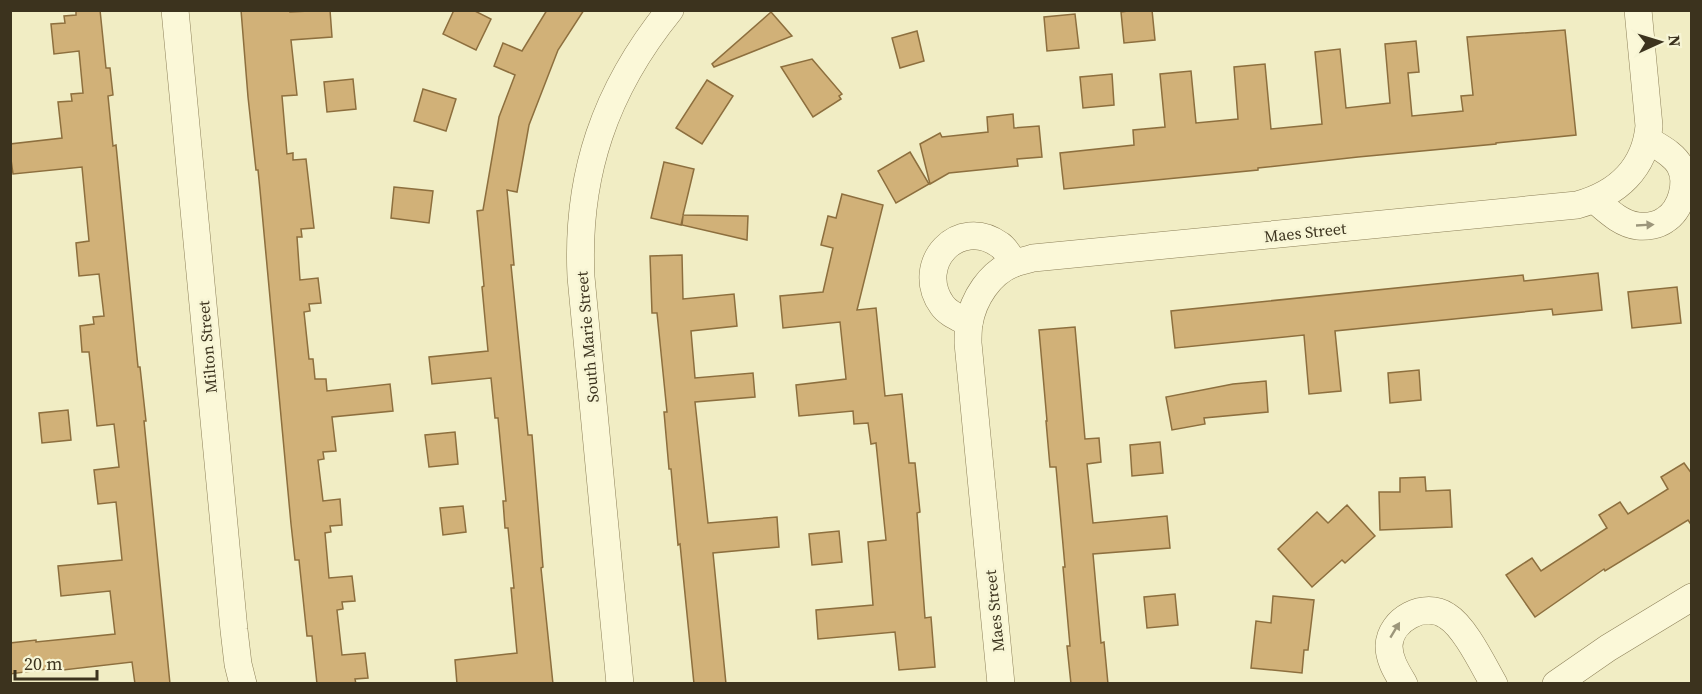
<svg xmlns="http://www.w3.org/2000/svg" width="1702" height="694" viewBox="0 0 1702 694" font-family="'Source Serif 4',serif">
<rect width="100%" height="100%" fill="#f1edc4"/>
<g fill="#d1b178" stroke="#8d6f3e" stroke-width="1.5">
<polygon points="76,10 100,10 106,68 110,68 113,95 108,96 113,146 116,145 138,367 140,367 146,421 144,421 170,684 135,684 132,662 63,670 62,667 10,674 10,643 36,640 36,642 115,634 110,591 61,596 58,566 122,560 116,502 98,504 94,470 119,467 114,424 97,426 89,352 82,352 80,326 94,324 93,317 104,316 99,274 79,276 76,243 89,241 82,167 13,174 10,152 10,144 62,138 58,102 72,101 71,94 83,93 79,51 54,54 51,24 65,23 64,16 76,15"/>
<polygon points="241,10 290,10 290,12 330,10 332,37 291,40 297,95 282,96 287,154 293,153 293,160 306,159 314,228 301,229 302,237 297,237 300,280 318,278 321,303 309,304 310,311 304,312 309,359 313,359 315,379 326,379 327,391 390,384 393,411 332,417 336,451 323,452 324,459 318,460 323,501 340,499 342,525 330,526 331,532 325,533 329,578 352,576 355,601 342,602 343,609 337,610 342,655 365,653 368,678 355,679 356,684 317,684 312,636 307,636 299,560 295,560 291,524 260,190 258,170 256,170 248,97"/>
<polygon points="454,10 473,10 491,19 476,50 443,34"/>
<polygon points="547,10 584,10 558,50 529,125 517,192 507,190 514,265 511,265 528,435 532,435 543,567 541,568 553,684 457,684 455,660 517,653 511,588 514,588 508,528 505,528 503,501 506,501 498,418 495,418 491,378 432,384 429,357 488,351 482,287 484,286 477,211 483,210 499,117 515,75 494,66 503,43 522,51"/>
<polygon points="1135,10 1152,10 1155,40 1124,43 1121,12"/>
<polygon points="771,12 792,36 714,67 712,64"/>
<polygon points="1075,14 1079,48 1047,51 1044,17"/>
<polygon points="1565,30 1576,135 1496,143 1496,144 1358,157 1258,168 1258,170 1064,189 1060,153 1134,145 1133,130 1165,127 1160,74 1191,71 1196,123 1238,119 1234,67 1265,64 1271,129 1322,124 1315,52 1340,49 1346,108 1390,103 1385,44 1416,41 1419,72 1408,73 1412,116 1463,111 1461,96 1473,95 1467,37"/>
<polygon points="917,31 924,61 900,68 892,38"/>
<polygon points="812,59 842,94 839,96 841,99 813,117 781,67"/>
<polygon points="1112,74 1114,105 1083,108 1080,77"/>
<polygon points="353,79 356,109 327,112 324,82"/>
<polygon points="707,80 733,96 702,144 676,128"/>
<polygon points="423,89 456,99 446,131 414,121"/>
<polygon points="1013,114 1014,128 1039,126 1042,157 1017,159 1018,166 949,173 930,184 920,144 940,133 942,137 988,132 987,117"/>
<polygon points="910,152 929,184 896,203 878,171"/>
<polygon points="664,162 694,169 683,215 748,216 747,240 682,225 683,216 681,225 651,218"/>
<polygon points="394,187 433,191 429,223 391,218"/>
<polygon points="842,194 883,205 857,310 876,308 885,396 902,394 909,463 915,463 920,512 917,513 925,618 931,617 935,667 899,670 895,632 818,639 816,610 873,605 868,542 886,540 876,443 871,444 868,423 854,424 853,411 799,416 796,385 846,379 840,322 783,328 780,296 823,292 833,248 821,245 828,216 836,218"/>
<polygon points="682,255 683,299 734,294 737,326 691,331 695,378 753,373 755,397 695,402 708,523 777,517 779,547 713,553 726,684 694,684 680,544 678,545 671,469 669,469 664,412 667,412 657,313 652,313 650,256"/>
<polygon points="1598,273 1602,310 1553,315 1552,309 1335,331 1341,391 1309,394 1304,335 1175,348 1171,311 1523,275 1524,281"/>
<polygon points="1677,287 1681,323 1632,328 1628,292"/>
<polygon points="1075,327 1085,439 1099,438 1101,462 1087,464 1093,523 1167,516 1170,548 1093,554 1101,643 1104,642 1108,684 1071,684 1067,646 1070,646 1063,567 1065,567 1056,467 1050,467 1046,421 1047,421 1039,330"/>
<polygon points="1419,370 1421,400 1390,403 1388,373"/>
<polygon points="1266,381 1268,412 1204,418 1205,424 1172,430 1166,397 1233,384"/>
<polygon points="68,410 71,440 42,443 39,413"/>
<polygon points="455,432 458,464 429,467 425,435"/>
<polygon points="1160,442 1163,473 1132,476 1130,445"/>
<polygon points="1684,463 1692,474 1692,526 1688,520 1605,571 1604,569 1535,617 1506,575 1532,558 1541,571 1607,528 1599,515 1620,502 1628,514 1668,489 1661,477"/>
<polygon points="1425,477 1426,491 1450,490 1452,527 1380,530 1379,492 1400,492 1400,478"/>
<polygon points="1347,505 1375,536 1345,563 1342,560 1312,587 1278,549 1317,512 1328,523"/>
<polygon points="463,506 466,532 443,535 440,508"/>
<polygon points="839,531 842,562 812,565 809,534"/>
<polygon points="1175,594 1178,625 1147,628 1144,597"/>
<polygon points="1273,596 1314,600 1308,650 1304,650 1302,673 1251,668 1256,621 1271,623"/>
</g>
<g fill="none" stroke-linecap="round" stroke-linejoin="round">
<defs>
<g id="street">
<polyline points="175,10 234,630 238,664 243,684"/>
<path d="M1595 200C1608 211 1621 224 1638 226 1647 227 1658 225 1665 220 1681 210 1689 183 1680 166 1674 154 1659 147 1648 140"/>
<path d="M969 323C960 318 948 314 942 305 913 264 959 215 1000 245 1006 249 1010 257 1014 263"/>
<path d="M620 684 581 277C576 175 605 90 670 10"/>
<path d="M1001 684 968 343C968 337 968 330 969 324 973 299 990 272 1015 263 1021 261 1027 260 1033 258L1577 205C1617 194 1645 169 1649 126L1638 10"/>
<path d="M1404 684C1397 672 1389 660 1389 646 1390 619 1425 601 1447 616 1465 627 1483 665 1494 684"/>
<polyline points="1556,684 1608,648 1692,597"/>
</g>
</defs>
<use href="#street" stroke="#8d8059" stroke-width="28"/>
<use href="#street" stroke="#fbf8d8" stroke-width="27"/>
</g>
<defs><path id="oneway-solid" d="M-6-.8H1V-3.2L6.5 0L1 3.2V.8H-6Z" transform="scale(1.5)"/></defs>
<g fill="#9c967b">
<use href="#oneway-solid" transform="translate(1645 225) rotate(-3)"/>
<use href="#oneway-solid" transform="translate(1395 630) rotate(-59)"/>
</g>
<g text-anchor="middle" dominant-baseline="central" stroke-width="5" stroke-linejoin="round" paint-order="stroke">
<g font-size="16" fill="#3c331e" stroke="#f7f5d5">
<text transform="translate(1305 232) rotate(-6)">Maes Street</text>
<text transform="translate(587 337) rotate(-95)">South Marie Street</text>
<text transform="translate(207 347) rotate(-95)">Milton Street</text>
<text transform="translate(994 611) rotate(-96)">Maes Street</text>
</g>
</g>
<rect width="1702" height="694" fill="none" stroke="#3c331e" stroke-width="24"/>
<g transform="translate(1660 42) rotate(86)" stroke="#f7f5d5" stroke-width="4.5" paint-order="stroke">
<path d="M0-4.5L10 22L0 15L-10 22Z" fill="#3c331e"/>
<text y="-9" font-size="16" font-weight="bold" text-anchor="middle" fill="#3c331e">N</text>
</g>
<path d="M15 670v9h82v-9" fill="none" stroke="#3c331e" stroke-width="3"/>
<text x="24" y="670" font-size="18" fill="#3c331e" stroke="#f7f5d5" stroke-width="4.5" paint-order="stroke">20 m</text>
</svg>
